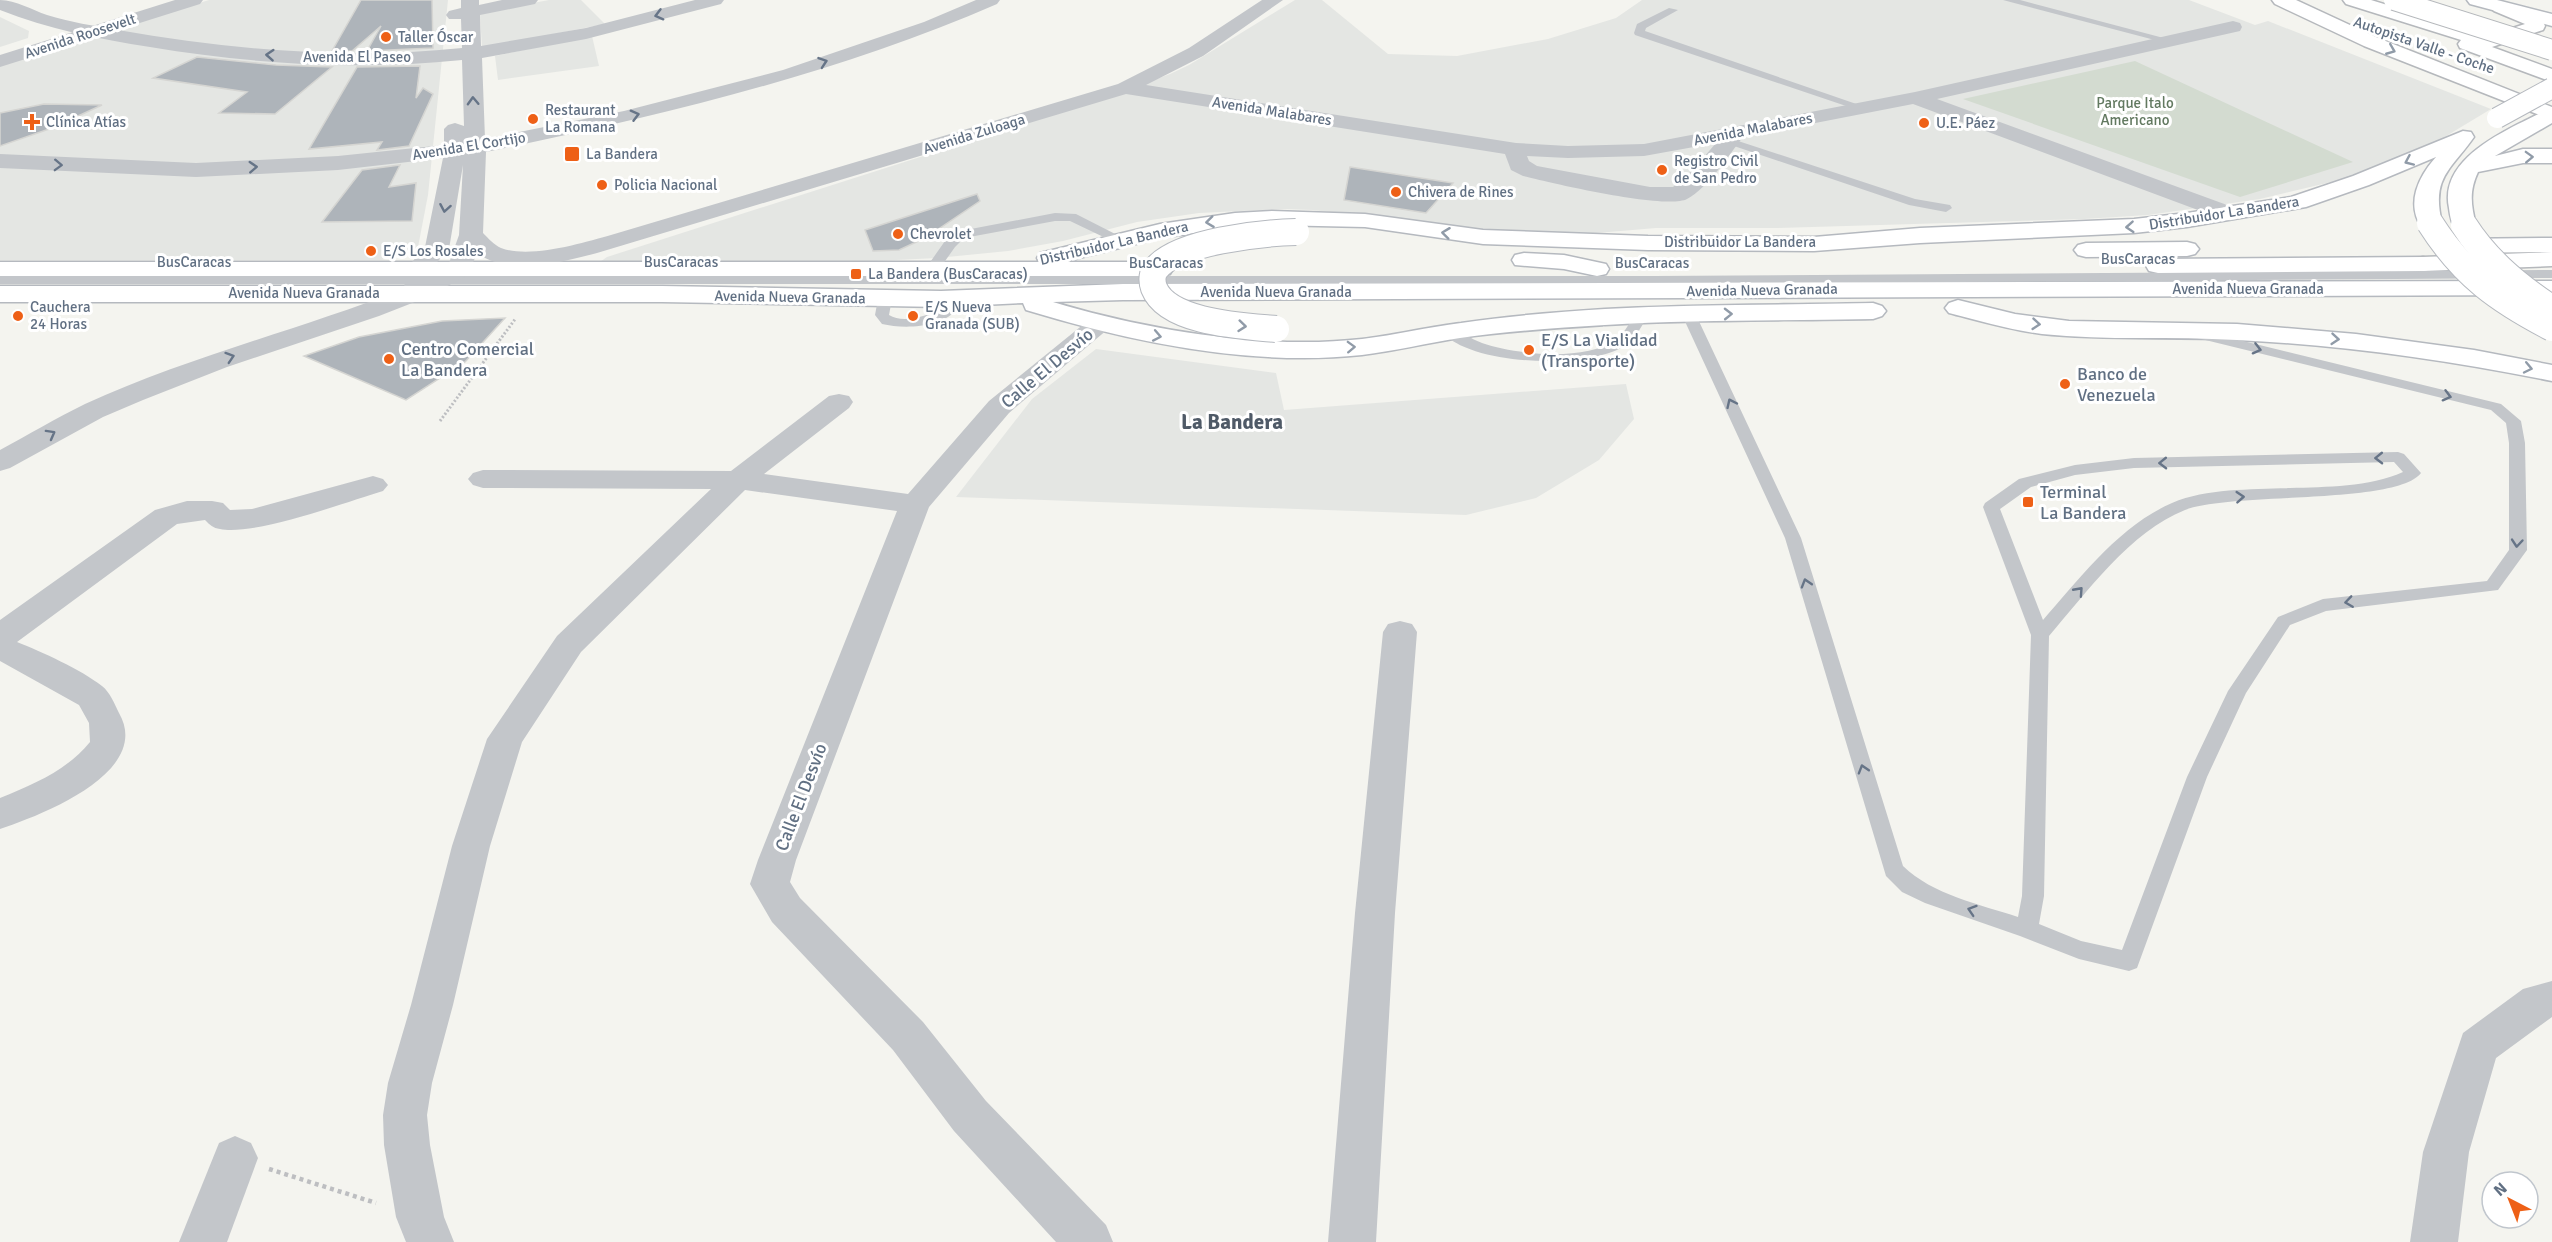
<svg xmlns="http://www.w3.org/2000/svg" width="2552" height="1242" viewBox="0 0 2552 1242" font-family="Signika,sans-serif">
<rect width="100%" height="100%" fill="#f4f4ef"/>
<g fill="#e4e6e3">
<polygon points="209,0 448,0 428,195 418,247 405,255 382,260 0,260 0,66"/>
<polygon points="549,0 581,0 605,24 482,48 480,13"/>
<polygon points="1295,0 1322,0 1388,54 1457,56 1548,39 1616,18 1642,0 2189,0 2255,25 2268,21 2491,109 2433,144 2352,177 2260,199 2148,215 2084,219 1778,228 1656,228 1585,234 1515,235 1313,210 1284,209 1199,213 1137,222 1063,241 1008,251 937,258 855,262 597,264 607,257 1108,97 1170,74 1189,65"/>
<polygon points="0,17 29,31 28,38 0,47"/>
<polygon points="592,36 599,66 498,80 495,56"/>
<polygon points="1096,349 1276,373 1284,410 1626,384 1634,419 1599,460 1536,498 1466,515 956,497 1032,399"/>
</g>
<polygon fill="#d3dbd0" points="2135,61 2353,162 2240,197 1963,99"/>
<g fill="#aeb4ba" stroke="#d5d5d2" stroke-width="1.5">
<polygon points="361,0 432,0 433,48 367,51 381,26 352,51 332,51"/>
<polygon points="197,57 276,65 332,67 275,114 219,113 247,92 153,78"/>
<polygon points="420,66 416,98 423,88 433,94 409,146 377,150 382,142 309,149 357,67"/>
<polygon points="44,104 102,105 52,128 0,146 0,113"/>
<polygon points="400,165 389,187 416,183 412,221 322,222 362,170"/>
<polygon points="1350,167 1453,183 1426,213 1344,200"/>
<polygon points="977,194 980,201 925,238 899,250 873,251 865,230"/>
<polygon points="505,318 465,362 406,400 304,356 359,337 442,321"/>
</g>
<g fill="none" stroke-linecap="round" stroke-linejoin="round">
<defs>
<g id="secondary">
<polygon points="2467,0 2497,0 2552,14 2552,26 2470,4"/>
<path d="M2552 109V123L2495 156 2523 149H2552V163H2523L2478 172C2469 191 2471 205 2476 225L2472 230 2464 232 2456 230C2451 223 2450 216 2449 208 2440 166 2487 140 2518 124 2529 119 2540 112 2552 109Z"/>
<path d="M2463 131 2471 132 2474 137C2451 170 2431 177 2442 223L2438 228 2430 230 2422 228C2405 203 2419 176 2436 157L2369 185 2306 207 2187 227 2134 233 1920 243 1814 251 1648 250 1483 244 1365 227 1272 225 1235 227 1160 238 1063 262H1161L1170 264 1173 269 1170 274 1161 276H0V262H1039L1037 258 1040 253 1160 224 1235 213 1272 211 1365 214 1483 230 1648 236 1814 237 1920 228 2134 219 2187 213 2291 197 2353 176Z"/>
<polygon points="2552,238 2552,252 2452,253 2444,251 2440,246 2444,241 2452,239"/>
<polygon points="2187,242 2195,244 2199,249 2195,254 2187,256 2086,257 2078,255 2074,250 2078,245 2086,243"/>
<polygon points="1524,253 1564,255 1606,264 1609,269 1606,274 1597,276 1564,269 1515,265 1512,260 1515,255"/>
<polygon points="2423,257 2432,259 2435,264 2432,269 2423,271 2158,273 2149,271 2146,266 2149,261 2158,259"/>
<path d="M2552 281V295L1123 300 1053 302C1147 330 1264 350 1362 339 1395 335 1428 327 1461 323 1508 316 1557 312 1605 309 1694 304 1784 305 1873 303L1882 306 1886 311 1882 316 1873 319C1784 321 1694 319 1605 325 1557 328 1508 331 1460 338 1427 343 1395 351 1362 355 1252 367 1131 342 1026 310L1023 303 941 307 662 302H0V286H662L941 291 1123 284Z"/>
<path d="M1958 300 2015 314 2069 321 2237 324 2356 334 2474 350 2552 365V381C2448 360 2343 345 2237 340 2172 336 2107 341 2042 334 2010 330 1980 321 1949 313L1945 308 1949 303Z"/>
</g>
<g id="motorway">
<polygon points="2272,0 2296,0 2378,38 2552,107 2552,120 2364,46 2275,4"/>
<polygon points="2343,0 2371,0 2488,36 2525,24 2494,11 2491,7 2494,3 2506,3 2541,17 2545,26 2543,30 2492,47 2552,69 2552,82 2460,48 2458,44 2461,40 2346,4"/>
<polygon points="2552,252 2552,266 2423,271 2414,269 2411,264 2414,259 2423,257"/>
</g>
</defs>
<use href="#secondary" stroke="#b5b9bf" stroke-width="3"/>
<use href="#motorway" stroke="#b5b8bc" stroke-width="3"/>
<polyline stroke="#bdbec1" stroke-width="3" stroke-dasharray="2 2" stroke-linecap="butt" points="440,421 516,318"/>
<polyline stroke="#bdbec1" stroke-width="4.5" stroke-dasharray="4 4" stroke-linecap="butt" points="269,1169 376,1203"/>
<g fill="#c3c6ca" fill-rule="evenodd">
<polygon points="2003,0 2020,0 2175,41 2170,44"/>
<polygon points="1669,8 1678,10 1646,28 1645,31 1868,108 1862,111 1858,110 1635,35 1634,33 1637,24"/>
<polygon points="1729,138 1915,199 1950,205 1952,208 1946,212 1909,205 1725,143 1725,139"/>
<polygon points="1055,213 1076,214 1125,239 1124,242 1114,242 1070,221 1055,221 964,238 955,247 938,271 933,272 926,268 945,241 955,232"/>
<polygon points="2552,270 2552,278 1654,284 0,284 0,276 1654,276"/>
<path d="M885 295 892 299 889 315C903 324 927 316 941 309L945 296H955L957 299 955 311C940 328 903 329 882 324L875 315 878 299Z"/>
<path d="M1689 311 1696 315 1801 538 1903 866C1933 895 1979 904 2018 917L2022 896 2031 635 1983 507 1985 503 2019 479 2075 465 2134 458 2398 452 2404 454 2421 473C2397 505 2231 492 2185 510 2131 531 2086 593 2049 636L2044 896 2039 924 2081 941 2122 950 2187 777 2228 691 2278 617 2323 599 2487 581 2509 550V443L2506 423 2491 410 2189 336 2187 333 2189 330 2194 329 2501 404 2521 421 2525 443 2527 550 2498 590 2326 611 2290 625 2246 693 2207 777 2137 968 2129 971 2079 959 2020 936 1925 903 1902 892 1886 876 1785 538 1682 315ZM2394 462 2403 472C2369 487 2326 487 2290 488 2251 490 2208 488 2172 503 2119 526 2080 578 2043 620L2000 509 2031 487 2075 475 2134 468Z"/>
<path d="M1641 312 1648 316C1641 326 1636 339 1626 345 1590 370 1471 366 1442 332L1449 328C1461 331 1471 339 1482 343 1518 355 1585 362 1617 339 1625 333 1630 321 1636 313Z"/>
</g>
<g fill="#c3c6ca" fill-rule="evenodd">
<path d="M0 0C16 0 32 10 47 15 70 22 94 26 118 30 232 50 347 60 462 48L461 19H449L446 15 449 11 461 8V0H479V5L502 0H538L535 4 480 15 481 46 586 28 695 0H724L721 4 586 39 482 58 485 139 624 111 783 70 924 22 976 0H1000L997 4C833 75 660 116 486 152L483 233C488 238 494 245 501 248 530 259 582 243 611 235L1118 84 1189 48 1262 0H1283L1203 56 1146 85 1516 143 1568 146 1644 144 1915 92 2233 21 2240 23 2242 27 2240 31 1937 99 2238 209 2242 214 2238 219 2230 221 2222 219 1913 104 1743 137C1728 156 1708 188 1687 199 1666 210 1551 183 1523 176L1511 170 1505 154 1126 94 597 253C562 262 510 277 477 253L468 275 425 298 379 316 227 367 143 400 103 417 10 468 0 471V450C28 435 56 418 85 404 188 357 298 330 404 289L406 269 425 247 443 158 338 170 196 177 0 168V154L196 163 338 156 444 145V129L448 125 455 123 464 126 462 60C358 71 253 64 150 47 99 39 48 29 0 10ZM1716 143 1692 171 1673 187H1650L1537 166 1529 161 1527 156 1568 158 1644 156ZM463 165 459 235 448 266 430 276V270L449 249Z"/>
<polygon points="1099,316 1108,319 1112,324 1108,329 1009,413 929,507 796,860 790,882 800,898 923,1022 986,1101 1106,1225 1113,1242 1056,1242 954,1131 893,1050 772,922 750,884 758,860 897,511 745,490 581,652 522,742 490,846 453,1005 432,1083 427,1115 430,1145 444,1217 454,1242 406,1242 396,1217 384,1145 383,1115 388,1083 411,1005 452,846 487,739 557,636 711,489 483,488 473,485 468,479 473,473 483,470 731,471 829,396 839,394 849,396 853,402 849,408 764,474 908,494 989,401 1090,319"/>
<path d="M373 476 383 479 388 485 383 491C346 502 255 536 220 529 213 528 210 525 205 520L177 524 17 642C42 652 80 669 102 686 110 692 115 705 119 713 153 772 42 815 0 829V798C34 784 66 771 90 742L89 723 79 705 0 661V620L155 510 187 501H212L223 503 230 510 252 509Z"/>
<polygon points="1400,621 1412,624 1417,632 1395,913 1376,1242 1328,1242 1355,913 1383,632 1388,624"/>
<polygon points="2552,981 2552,1017 2496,1058 2469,1152 2458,1242 2410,1242 2423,1152 2463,1033 2523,989"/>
<polygon points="235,1136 251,1143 258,1158 227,1242 179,1242 219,1143"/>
</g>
<polygon fill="#c3c6ca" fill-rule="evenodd" points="175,0 203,0 200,4 0,67 0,55"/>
<use href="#secondary" fill="#fff" fill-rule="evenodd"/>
<use href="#motorway" fill="#fff" fill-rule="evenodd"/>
<defs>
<polyline id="secondary-bridge-far1" points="2497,118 2552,88"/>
<g id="secondary-bridge">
<path d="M2430 223C2463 275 2498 300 2552 328"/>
<path d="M2464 225C2485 258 2513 282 2545 304"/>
<path d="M1276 329C1243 326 1168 323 1154 288 1152 282 1152 275 1155 270 1176 241 1263 233 1296 232"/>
</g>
<polyline id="motorway-bridge" points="2394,0 2552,50"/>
</defs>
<use href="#secondary-bridge-far1" stroke="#b5b9bf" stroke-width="22" stroke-linecap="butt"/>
<use href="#secondary-bridge" stroke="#b5b9bf" stroke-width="28" stroke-linecap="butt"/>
<use href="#motorway-bridge" stroke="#b5b8bc" stroke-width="22" stroke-linecap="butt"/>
<use href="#secondary-bridge-far1" stroke="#fff" stroke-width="20"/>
<use href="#secondary-bridge" stroke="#fff" stroke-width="26"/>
<use href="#motorway-bridge" stroke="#fff" stroke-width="20"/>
</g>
<defs><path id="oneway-chevron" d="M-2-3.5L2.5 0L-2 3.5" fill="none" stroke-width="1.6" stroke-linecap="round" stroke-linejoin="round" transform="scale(1.5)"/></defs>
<g stroke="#667487">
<use href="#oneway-chevron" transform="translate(659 15) rotate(165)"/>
<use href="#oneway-chevron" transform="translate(270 55) rotate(-176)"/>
<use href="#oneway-chevron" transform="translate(823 62) rotate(-19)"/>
<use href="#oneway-chevron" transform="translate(473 101) rotate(-92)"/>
<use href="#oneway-chevron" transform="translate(635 115) rotate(-15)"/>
<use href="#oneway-chevron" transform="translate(58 165) rotate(2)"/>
<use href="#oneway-chevron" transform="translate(253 167) rotate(-3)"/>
<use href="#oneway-chevron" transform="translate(445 208) rotate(100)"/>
<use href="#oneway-chevron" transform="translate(2257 349) rotate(14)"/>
<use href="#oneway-chevron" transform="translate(230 357) rotate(-18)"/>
<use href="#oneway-chevron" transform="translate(2447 396) rotate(15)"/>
<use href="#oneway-chevron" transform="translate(1731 403) rotate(-115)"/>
<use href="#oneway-chevron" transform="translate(51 434) rotate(-29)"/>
<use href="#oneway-chevron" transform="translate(2379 458) rotate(179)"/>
<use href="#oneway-chevron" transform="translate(2163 463) rotate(179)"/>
<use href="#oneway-chevron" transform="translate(2240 497) rotate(-4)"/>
<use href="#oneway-chevron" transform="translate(2517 543) rotate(95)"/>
<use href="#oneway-chevron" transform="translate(1806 583) rotate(-107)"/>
<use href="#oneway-chevron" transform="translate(2079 591) rotate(-48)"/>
<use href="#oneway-chevron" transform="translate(2349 602) rotate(172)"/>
<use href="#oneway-chevron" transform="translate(1863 769) rotate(-107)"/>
<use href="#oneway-chevron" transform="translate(1972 910) rotate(-162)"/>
</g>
<g stroke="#909ba8">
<use href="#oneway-chevron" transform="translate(2391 50) rotate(22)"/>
<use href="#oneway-chevron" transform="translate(2529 157) rotate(-2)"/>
<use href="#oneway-chevron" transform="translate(2409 161) rotate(156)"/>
<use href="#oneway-chevron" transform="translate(1210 222) rotate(173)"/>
<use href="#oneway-chevron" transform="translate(2130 227) rotate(176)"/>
<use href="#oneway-chevron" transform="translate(1446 233) rotate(-173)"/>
<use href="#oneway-chevron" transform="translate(1728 314) rotate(-1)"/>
<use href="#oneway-chevron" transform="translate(2036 324) rotate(5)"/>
<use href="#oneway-chevron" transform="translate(1242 326) rotate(6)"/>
<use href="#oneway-chevron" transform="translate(1157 336) rotate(11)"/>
<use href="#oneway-chevron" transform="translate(2335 339) rotate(5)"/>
<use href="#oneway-chevron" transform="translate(1351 347) rotate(-2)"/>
<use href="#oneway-chevron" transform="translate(2528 368) rotate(12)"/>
</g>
<g fill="#ee6016" stroke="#fff" stroke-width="2">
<circle cx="386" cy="37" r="6"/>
<circle cx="533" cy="119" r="6"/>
<path d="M29 113h6v6h6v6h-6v6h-6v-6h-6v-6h6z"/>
<circle cx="1924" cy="123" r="6"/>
<rect x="564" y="146" width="16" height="16" rx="3"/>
<circle cx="1662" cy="170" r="6"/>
<circle cx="602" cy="185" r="6"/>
<circle cx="1396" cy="192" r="6"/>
<circle cx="898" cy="234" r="6"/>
<circle cx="371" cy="251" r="6"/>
<rect x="850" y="268" width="12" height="12" rx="3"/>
<circle cx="18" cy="316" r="6"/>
<circle cx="913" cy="316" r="6"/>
<circle cx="1529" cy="350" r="6"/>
<circle cx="389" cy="359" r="6"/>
<circle cx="2065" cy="384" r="6"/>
<rect x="2022" y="496" width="12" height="12" rx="3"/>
</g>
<g text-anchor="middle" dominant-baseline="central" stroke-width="6" stroke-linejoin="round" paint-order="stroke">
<g font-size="15" fill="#617083" stroke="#fff">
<text transform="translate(80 36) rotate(-18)">Avenida Roosevelt</text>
<text transform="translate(2424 45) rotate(19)">Autopista Valle - Coche</text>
<text x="357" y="57">Avenida El Paseo</text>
<text transform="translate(1272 111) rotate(9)">Avenida Malabares</text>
<text transform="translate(1753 129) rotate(-11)">Avenida Malabares</text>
<text transform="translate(974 134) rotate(-17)">Avenida Zuloaga</text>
<text transform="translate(469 146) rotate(-9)">Avenida El Cortijo</text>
<text transform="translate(2224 213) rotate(-9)">Distribuidor La Bandera</text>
<text x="1740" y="242">Distribuidor La Bandera</text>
<text transform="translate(1114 243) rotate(-13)">Distribuidor La Bandera</text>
<text x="2138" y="259">BusCaracas</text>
<text x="194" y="262">BusCaracas</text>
<text x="681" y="262">BusCaracas</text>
<text x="1166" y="263">BusCaracas</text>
<text x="1652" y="263">BusCaracas</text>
<text x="2248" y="289">Avenida Nueva Granada</text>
<text transform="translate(1762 290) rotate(-1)">Avenida Nueva Granada</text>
<text x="1276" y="292">Avenida Nueva Granada</text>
<text x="304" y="293">Avenida Nueva Granada</text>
<text transform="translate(790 297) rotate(1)">Avenida Nueva Granada</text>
</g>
<g font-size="15" fill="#617083" stroke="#fff" text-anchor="start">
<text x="398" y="37">Taller Óscar</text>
<text x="545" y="110">Restaurant<tspan x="545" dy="17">La Romana</tspan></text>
<text x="46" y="122">Clínica Atías</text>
<text x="1936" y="123">U.E. Páez</text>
<text x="586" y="154">La Bandera</text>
<text x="1674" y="161">Registro Civil<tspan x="1674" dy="17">de San Pedro</tspan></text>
<text x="614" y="185">Policia Nacional</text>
<text x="1408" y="192">Chivera de Rines</text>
<text x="910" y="234">Chevrolet</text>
<text x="383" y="251">E/S Los Rosales</text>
<text x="868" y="274">La Bandera (BusCaracas)</text>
<text x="30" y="307">Cauchera<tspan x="30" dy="17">24 Horas</tspan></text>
<text x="925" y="307">E/S Nueva<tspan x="925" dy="17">Granada (SUB)</tspan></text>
</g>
<g font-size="15" fill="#627960" stroke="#fff">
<text x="2135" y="103">Parque Italo<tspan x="2135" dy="17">Americano</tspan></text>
</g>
<g font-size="18" fill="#617083" stroke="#fff" text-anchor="start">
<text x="1541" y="340">E/S La Vialidad<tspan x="1541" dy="21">(Transporte)</tspan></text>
<text x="401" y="349">Centro Comercial<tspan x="401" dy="21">La Bandera</tspan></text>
<text x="2077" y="374">Banco de<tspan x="2077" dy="21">Venezuela</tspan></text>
<text x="2040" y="492">Terminal<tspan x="2040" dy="21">La Bandera</tspan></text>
</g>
<g font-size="18" fill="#617083" stroke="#fff">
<text transform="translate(1047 368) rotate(-40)">Calle El Desvío</text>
<text transform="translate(801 797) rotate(-69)">Calle El Desvío</text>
</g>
<g font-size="21" font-weight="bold" fill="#4f5a67" stroke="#fff">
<text x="1232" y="422">La Bandera</text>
</g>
</g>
<g transform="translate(2510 1200) rotate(318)"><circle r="28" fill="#ffffff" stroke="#c0c6cd" stroke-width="1.5"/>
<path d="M0-4.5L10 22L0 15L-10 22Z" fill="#ee6016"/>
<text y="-9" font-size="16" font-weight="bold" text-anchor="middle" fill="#617083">N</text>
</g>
</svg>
